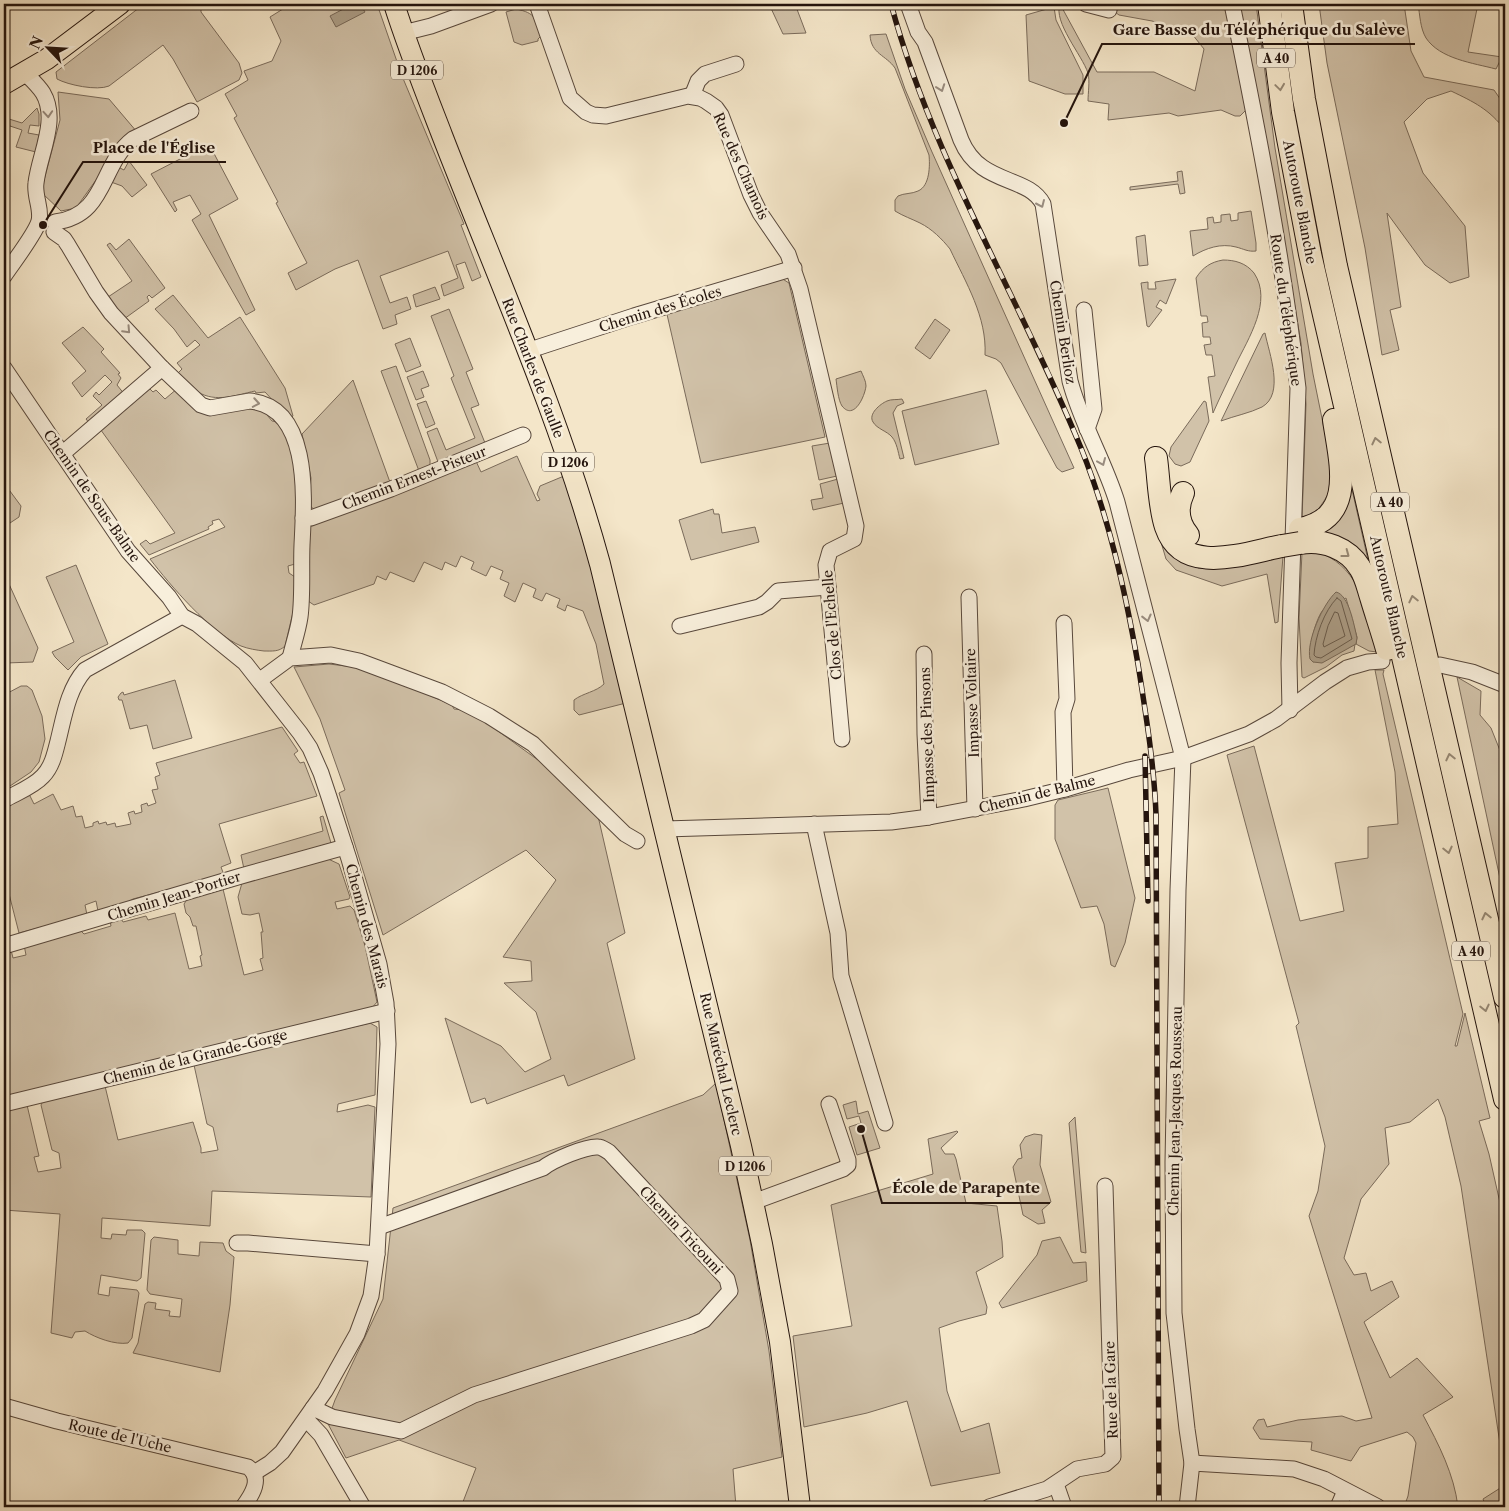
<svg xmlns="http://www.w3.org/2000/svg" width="1509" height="1511" viewBox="0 0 1509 1511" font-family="'Libre Caslon Text',serif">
<rect width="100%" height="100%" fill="#f4e6c9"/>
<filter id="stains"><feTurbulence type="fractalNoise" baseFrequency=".004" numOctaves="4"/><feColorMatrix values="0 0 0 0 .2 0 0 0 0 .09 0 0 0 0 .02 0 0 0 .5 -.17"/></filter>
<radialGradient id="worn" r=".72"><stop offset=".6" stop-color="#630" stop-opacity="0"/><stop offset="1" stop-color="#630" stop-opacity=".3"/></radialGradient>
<g fill="#d1c2a9" stroke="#7a6b5b">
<path d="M144 4H201V12L239 63 242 73 239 80 197 102 173 59 163 45 109 86C97 91 68 85 57 79L56 72Z"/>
<polygon points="291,4 377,4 402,76 464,224 461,225 481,277 472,281 465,262 456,265 464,288 444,296 441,285 458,278 448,251 380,276 390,303 407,297 411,309 395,315 397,324 383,329 358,260 335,269 296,290 288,273 307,263 276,203 278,202 234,118 237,116 225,94 248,80 244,71 272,61 281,41 270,17"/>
<polygon points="769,4 795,4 806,33 783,34"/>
<path d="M1060 4 1097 72H1154L1195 91 1204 49 1192 34 1152 21 1119 15 1104 4H1226L1247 109 1240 116H1235L1221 110 1178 116 1169 113 1108 120 1109 104 1088 101C1088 93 1090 81 1088 73 1082 55 1053 22 1060 4Z"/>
<polygon points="1238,4 1256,4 1275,148 1313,374 1332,468 1331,489 1324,501 1317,511 1302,520 1306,404 1301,343 1281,224"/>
<path d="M1319 4H1404L1411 51 1424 77 1494 90 1505 106V130C1489 109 1474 102 1451 91L1427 99 1404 122 1423 173 1465 226 1469 277 1450 283 1425 265 1387 213 1401 307 1390 310 1399 350 1382 355 1365 248 1327 63Z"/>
<path d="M1418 4H1478L1468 52 1502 57 1496 69C1473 63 1440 59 1426 38 1420 28 1420 15 1418 4Z"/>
<polygon points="1054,7 1056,20 1083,75 1083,94 1065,94 1029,81 1026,15"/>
<path d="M516 9C536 13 536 19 541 36L538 39V41L522 45 514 42 506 12Z"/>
<path d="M886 34 905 89 932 152 1074 468 1062 472 1057 468 1001 363 996 359 985 355C987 317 966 283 950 249 942 239 932 229 920 223 912 219 903 216 895 211V200L898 196C904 193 912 194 918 191 930 186 930 165 929 155L895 68C886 55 871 54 870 35Z"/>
<polygon points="58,92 109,99 137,132 134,135 127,134 116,145 106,166 76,208 61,211 43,194 43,184 60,120"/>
<polygon points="37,108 39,114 39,126 30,125 28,133 39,135 36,152 16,147 22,130 7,125 9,119 22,123"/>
<polygon points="209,144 238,199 209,215 255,310 246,315 192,220 201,214 190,195 173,202 177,210 175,212 151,174"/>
<polygon points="129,161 147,185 132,197 122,186 111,182 118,167 124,170"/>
<polygon points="1182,171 1185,193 1180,194 1178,184 1130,190 1130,187 1178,181 1177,172"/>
<path d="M1251 211 1256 243V251C1248 252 1244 249 1236 247 1221 243 1206 248 1193 256L1190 231 1208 229 1207 218 1213 217 1214 223 1221 222V215L1230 214 1231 221 1238 220V213Z"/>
<polygon points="1145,235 1148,265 1139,266 1136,237"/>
<polygon points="129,239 165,288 152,298 149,295 147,297 149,301 124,319 105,299 132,281 107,245 110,243 116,250"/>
<path d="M1223 260C1235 260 1246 263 1254 273 1273 301 1248 339 1236 364 1228 381 1220 397 1213 413L1208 377 1215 376 1212 355H1206L1204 345 1211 344 1210 337H1203L1202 323 1208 322 1207 316H1201L1196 278C1203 267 1211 262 1223 260Z"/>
<polygon points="781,278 789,283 825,437 701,463 666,310"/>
<polygon points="1176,279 1166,304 1160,300 1156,307 1162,310 1149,327 1147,326 1141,283 1148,282 1148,289 1156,289 1155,282"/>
<polygon points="435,287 440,299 416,307 413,295"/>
<path d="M173 295 208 338 240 317 285 388 293 416 290 419 265 392 256 393 255 391C236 395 216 403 198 392 190 388 183 380 177 374L182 369 177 363 200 345 195 340 187 347 174 329 155 309Z"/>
<polygon points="449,309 473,369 466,372 479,405 471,408 485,443 438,462 427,432 437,428 446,450 475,438 451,378 454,376 431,316"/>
<polygon points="935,319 950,330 930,359 915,348"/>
<polygon points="83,327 104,349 101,352 120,373 118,374 121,378 117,385 125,395 90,424 86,419 102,405 93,396 96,392 99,395 112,382 105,375 82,397 72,383 86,371 62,343"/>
<path d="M1265 333C1269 353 1285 394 1262 407 1250 413 1234 416 1221 421L1263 334Z"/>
<polygon points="410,338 421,366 406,372 395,344"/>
<polygon points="396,366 430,460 430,466 419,471 381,371"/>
<polygon points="423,371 429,386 421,389 424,397 416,400 407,377"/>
<path d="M861 371C863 376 866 381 866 386 865 396 854 421 842 406 838 400 837 386 836 379Z"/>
<polygon points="353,380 391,485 316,511 309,505 311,478 302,434"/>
<path d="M145 384 153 392 156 390 165 399 178 388 205 413 248 406 263 410 272 421 278 422 286 434 298 461 295 564 288 566 289 573 295 577 294 608 285 646C279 652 272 651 264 651 256 650 249 649 241 646 211 633 170 585 150 559L225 527 219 519 212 521 213 524 208 527 209 529 149 555 140 544 146 540 150 544 175 533 98 426Z"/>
<polygon points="986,390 999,444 915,465 902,411"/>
<path d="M902 399 904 403 897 406 893 413 904 458 900 459C898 452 897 443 892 437 887 431 877 429 873 422 868 414 880 404 887 401 891 399 897 400 902 399Z"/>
<polygon points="426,401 435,424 426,428 417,404"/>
<polygon points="1204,401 1206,402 1209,421 1190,462 1181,466 1175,464 1169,456 1171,447"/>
<polygon points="830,443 837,476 819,480 812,446"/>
<path d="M517 456 537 501 540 500 537 494 540 486 564 476 603 609 626 703 583 714 579 715 574 710V700C583 693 596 692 604 684L596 644 583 611 567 605 565 611 557 607 560 599 546 593 542 601 533 597 536 589 523 583 515 602 504 596 509 583 500 579 503 571 491 566 486 576 471 569 474 562 461 556 456 567 445 562 442 570 424 562 414 582 390 572 386 580 377 576 374 584 314 605 308 601 309 527 343 512 475 459 481 472Z"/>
<polygon points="1348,472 1376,595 1313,535"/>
<polygon points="838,479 844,503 813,510 811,500 823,498 820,484"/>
<polygon points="4,483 21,506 19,517 4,527"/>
<polygon points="713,509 714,514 719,514 722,533 755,527 759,542 691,560 679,520"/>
<polygon points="1158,532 1198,568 1214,569 1283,556 1278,622 1275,623 1267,574 1222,586 1176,570 1166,559"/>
<path d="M1317 551C1336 559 1348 569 1358 588L1377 652 1369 651 1356 644 1357 637 1346 598C1339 602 1330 605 1324 609 1316 616 1306 654 1313 662L1355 644 1354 651 1342 655 1326 667 1304 678 1302 677 1299 618 1302 552Z"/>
<polygon points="76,565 108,644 81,657 68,670 55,657 52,652 74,642 46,577"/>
<polygon points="4,573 38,648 33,662 6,663 4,658"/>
<polygon points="329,664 354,667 405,685 452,705 454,709 463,710 487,723 549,768 598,816 625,933 607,943 635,1059 568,1086 564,1075 487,1104 485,1098 471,1103 445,1018 501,1046 525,1072 551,1059 536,1012 504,983 532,981 531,961 503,957 556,880 526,850 383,935 339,793 345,790 320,719 294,667"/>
<path d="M1375 670H1384L1383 674 1463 1014 1455 1046H1457L1465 1013 1490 1118 1479 1121 1489 1154 1505 1225V1477L1461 1186 1445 1117 1438 1099 1410 1122 1385 1128 1389 1164 1361 1199 1344 1258 1354 1275 1366 1273 1371 1291 1392 1281 1399 1297 1364 1322 1390 1378 1417 1358 1453 1397 1423 1415C1439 1445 1454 1474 1458 1507H1404L1408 1496 1416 1443 1413 1437 1407 1432 1360 1447 1351 1461 1311 1450 1312 1442 1260 1439 1253 1428 1258 1420 1264 1419 1267 1427 1298 1420 1342 1416 1356 1421 1372 1418 1309 1216 1318 1191 1325 1146 1296 1026 1299 1023 1227 755 1254 746 1300 921 1344 911 1335 863 1368 858V827L1398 824 1395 772Z"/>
<polygon points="1457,677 1481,691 1480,715 1491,728 1505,763 1505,902"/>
<polygon points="175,680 192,738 153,749 147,725 130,729 122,700 119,700 118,697 121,693 123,692 124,695"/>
<polygon points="21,686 27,686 32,690 42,716 45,739 39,762 31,772 4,790 4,695"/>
<polygon points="282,727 298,751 294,754 300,763 304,762 317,796 219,824 231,863 221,867 224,875 133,899 124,904 98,911 96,901 85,905 87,915 19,933 7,886 4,887 4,808 29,794 34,804 53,794 61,810 73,806 76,817 82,816 85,828 93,826 93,823 98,821 99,824 106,822 107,825 115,823 116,827 131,824 128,813 134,811 135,814 142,812 141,805 147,803 148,806 156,803 152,790 158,789 155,777 160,775 156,763"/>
<polygon points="1108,788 1135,898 1125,943 1115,967 1111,965 1104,924 1097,906 1081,908 1055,839 1055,805 1058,800"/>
<polygon points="323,816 331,843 244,869 241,855 323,831 320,817"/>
<polygon points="326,858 339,864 350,897 349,899 335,902 337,909 350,906 354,910 365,946 377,1002 371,1009 4,1098 4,952 11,950 13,958 26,955 24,945 80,930 84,934 111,926 110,921 121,918 123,922 146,916 148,920 175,913 189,969 202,966 200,956 202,955 196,926 193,926 190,917 186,913 184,904 188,898 223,889 244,975 263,970 260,959 263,958 261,932 263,932 259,913 250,915 242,914 238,897 242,883"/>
<path d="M370 1023 377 1027 375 1095 338 1104 337 1112 368 1105 375 1107 371 1197 212 1191 210 1226 102 1218 101 1238 111 1239 112 1234 126 1235 127 1230H142L145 1233 141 1278 137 1281 101 1275 98 1294 109 1296 110 1287 137 1290 139 1293 132 1338 128 1343C115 1345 96 1338 85 1331L75 1332 72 1338 51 1333 60 1214 4 1210V1110L27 1105 39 1156 34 1157 38 1172 61 1168 59 1153 52 1150 41 1105 43 1101 105 1086 118 1140 193 1122 201 1148V1153L218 1150 213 1127 207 1124 194 1065Z"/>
<polygon points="716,1083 750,1240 769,1351 782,1457 733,1469 736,1507 461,1507 476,1468 399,1440 346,1458 327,1422 335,1400 383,1299 393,1208 703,1095"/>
<polygon points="856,1101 858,1114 868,1111 880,1148 857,1155 849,1127 861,1123 859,1116 847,1119 843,1105"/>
<polygon points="1075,1117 1086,1253 1081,1252 1069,1123"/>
<polygon points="957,1131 958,1132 941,1148 945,1154 954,1154 956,1159 966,1203 997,1206 1002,1241 1003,1257 976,1272 987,1307 986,1314 959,1321 939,1328 947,1391 961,1432 989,1423 1000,1473 931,1486 907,1401 867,1413 804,1427 793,1336 852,1326 831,1205 933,1174 928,1139"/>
<polygon points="1034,1134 1042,1135 1040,1165 1051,1202 1042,1210 1045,1223 1038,1224 1023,1215 1013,1167 1018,1159 1022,1158 1020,1145 1025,1137"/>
<polygon points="154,1237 178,1240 178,1254 199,1256 200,1242 223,1243 226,1251 234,1257 230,1305 220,1372 133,1353 138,1343 145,1304 148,1302 156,1303 155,1309 170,1311 169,1316 180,1317 182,1299 150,1294 147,1290 151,1240"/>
<polygon points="1060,1237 1073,1263 1086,1262 1087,1281 1002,1308 999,1303 1037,1255 1042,1241"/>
<polygon points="1505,1485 1505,1507 1486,1507 1483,1499"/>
</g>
<g fill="#ad9f89" stroke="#766757">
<polygon points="353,4 360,4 365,12 336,27 330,16"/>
<path d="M1336 592C1349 595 1354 625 1357 638L1356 644 1322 663 1313 662 1310 659C1306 641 1323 604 1336 592Z"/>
</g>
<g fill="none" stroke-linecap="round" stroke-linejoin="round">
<g stroke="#685a4b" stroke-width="1">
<path d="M1337 598 1341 601 1352 639 1321 658 1316 657 1314 655C1315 637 1324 611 1337 598Z"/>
<polygon points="1335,612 1338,613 1345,636 1324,647 1323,644 1328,626"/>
</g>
<defs>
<g id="minor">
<polyline points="537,4 570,98 586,112 593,115 606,116 688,96 700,98 706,101 716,108 721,115 751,195 760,213 788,254 800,289 856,526 854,539 830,551 826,565 842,739"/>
<path d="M908 4 918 32 925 42 961 140C980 186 1028 175 1043 204L1070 381C1081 423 1104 460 1117 502L1183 758 1178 890 1173 1163 1174 1313 1187 1429 1192 1463 1187 1507"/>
<polyline points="1086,4 1109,10"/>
<path d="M1232 4C1258 131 1283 259 1298 388L1289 663 1290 710"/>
<polyline points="403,33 431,26 491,4"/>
<polyline points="692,96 698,81 705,74 736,64"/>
<path d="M55 222C107 216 100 164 133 139L191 111"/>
<path d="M54 232 64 239 68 245 96 292 111 313 162 368 201 405 210 408 250 401C312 407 304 501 302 545 301 567 303 595 300 617 298 631 293 645 290 658"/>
<path d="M4 276C12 264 36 233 39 221 42 209 34 196 36 183 39 155 59 120 43 93 38 85 31 79 25 73"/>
<polyline points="1084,310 1094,409 1087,429"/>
<polyline points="527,351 634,316 794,268"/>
<polyline points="4,368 128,551 169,597 182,616 197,624 245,663 300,733 310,748 321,773 329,797 349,859 379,964 386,1003 388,1044 377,1254 371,1296 357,1334 325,1391 282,1452 270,1463 254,1473"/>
<polyline points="62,454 162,368"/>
<polyline points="303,518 311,518 391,489 523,435"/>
<polyline points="969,597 975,809"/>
<polyline points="1064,623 1067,699 1063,712 1065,789"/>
<polyline points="680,626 759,607 767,602 778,591 828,587"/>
<polyline points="924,654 925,734 929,817"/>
<polyline points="1440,665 1472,672 1505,685"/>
<polyline points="260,680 290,658 331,655 359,661 442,692 489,716 533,744 625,834 637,841"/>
<path d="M4 800C16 793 33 787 43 776 52 767 55 753 58 741 64 717 68 689 85 670L182 616"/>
<polyline points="814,824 838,933 841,976 885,1123"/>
<polyline points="665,829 891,822 929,817 1024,799 1065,789 1129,770 1183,758 1249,734 1276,719 1325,682 1347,668 1368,662 1382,661"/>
<polyline points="4,946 241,876 345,847"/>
<polyline points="4,1104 387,1011"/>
<polyline points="753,1202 843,1169 848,1165 848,1160 829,1104"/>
<polyline points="237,1243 248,1243 377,1254"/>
<path d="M4 1406 57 1421 248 1467C263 1478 252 1495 243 1507"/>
<path d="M313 1408 332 1417 401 1431 474 1395 691 1326 704 1320 730 1291 727 1279 609 1152C605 1150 602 1147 598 1147 586 1146 553 1160 543 1168L379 1227"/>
<polyline points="306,1419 321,1435 363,1507"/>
<polyline points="1192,1463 1294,1469 1324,1479 1378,1507"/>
<polyline points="1056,1484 1064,1507"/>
<polyline points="989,1507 1047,1489 1077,1469 1105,1464 1113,1457 1105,1186"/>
<polyline points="1338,1507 1345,1491"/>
</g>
<g id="major">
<path d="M394 4C408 48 425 91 442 135 497 277 560 417 600 564L741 1146 762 1244 780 1342 800 1507"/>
<polyline points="4,84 47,59 120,4"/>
</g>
<g id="highway">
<polyline points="1269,4 1283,112 1310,254 1505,1099"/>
<polyline points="1291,4 1304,99 1336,266 1505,997"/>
<path d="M1156 458C1159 480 1159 506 1166 527 1183 577 1245 553 1282 546"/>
<path d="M1183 493C1176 508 1177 522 1188 535"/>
<path d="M1300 529C1357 518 1340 462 1334 420"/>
<path d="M1300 543C1323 539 1348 548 1360 568 1366 577 1368 588 1371 597 1376 614 1382 631 1387 649"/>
</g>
</defs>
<use href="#minor" stroke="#58483c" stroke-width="17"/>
<use href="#major" stroke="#24140d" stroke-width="22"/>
<use href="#highway" stroke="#24140d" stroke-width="24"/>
<use href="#minor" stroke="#f8efdc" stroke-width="15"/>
<use href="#major" stroke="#f4e6c9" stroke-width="20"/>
<use href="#highway" stroke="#f4e6c9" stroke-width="22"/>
<defs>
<g id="rail">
<path d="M891 4C933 160 1020 299 1081 448 1109 518 1125 590 1138 664 1146 715 1154 764 1156 814L1159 1507"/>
<polyline points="1145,756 1148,901"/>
</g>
</defs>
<use href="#rail" stroke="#24140d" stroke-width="5.5"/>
<use href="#rail" stroke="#f8efdc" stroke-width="4" stroke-dasharray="11" stroke-linecap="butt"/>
<defs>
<polyline id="highway-bridge" points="1282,546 1300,543"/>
</defs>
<use href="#highway-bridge" stroke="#24140d" stroke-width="24" stroke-linecap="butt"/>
<use href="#highway-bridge" stroke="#f4e6c9" stroke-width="22"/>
</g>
<defs><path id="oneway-chevron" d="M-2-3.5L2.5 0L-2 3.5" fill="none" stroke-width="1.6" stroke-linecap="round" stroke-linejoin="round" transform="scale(1.25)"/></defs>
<g stroke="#968874">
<use href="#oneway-chevron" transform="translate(1280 87) rotate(82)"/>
<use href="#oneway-chevron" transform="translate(1376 441) rotate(-103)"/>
<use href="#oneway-chevron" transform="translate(1346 554) rotate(37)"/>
<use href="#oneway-chevron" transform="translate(1413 599) rotate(-103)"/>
<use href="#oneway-chevron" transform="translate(1450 757) rotate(-103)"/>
<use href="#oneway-chevron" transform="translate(1448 850) rotate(77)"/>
<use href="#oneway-chevron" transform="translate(1486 916) rotate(-103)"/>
<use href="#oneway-chevron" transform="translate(1485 1008) rotate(77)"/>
</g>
<g stroke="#998c7f">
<use href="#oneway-chevron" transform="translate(941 88) rotate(70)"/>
<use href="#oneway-chevron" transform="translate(48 114) rotate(86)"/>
<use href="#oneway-chevron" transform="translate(1041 204) rotate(66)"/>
<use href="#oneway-chevron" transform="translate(127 330) rotate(47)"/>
<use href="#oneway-chevron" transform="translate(256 403) rotate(10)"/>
<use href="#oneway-chevron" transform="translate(1102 462) rotate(67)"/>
<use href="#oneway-chevron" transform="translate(1147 618) rotate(76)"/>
</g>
<g text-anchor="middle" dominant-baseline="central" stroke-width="5" stroke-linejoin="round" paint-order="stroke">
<g fill="#f8efdc" stroke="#64564b" stroke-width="1">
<rect x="1257" y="48.5" width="38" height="19" rx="4"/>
<rect x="391" y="60.5" width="52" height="19" rx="4"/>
<rect x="542" y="452.5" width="52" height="19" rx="4"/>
<rect x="1371" y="492.5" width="38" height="19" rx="4"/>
<rect x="1452" y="941.5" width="38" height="19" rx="4"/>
<rect x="719" y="1156.5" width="52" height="19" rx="4"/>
</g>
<g font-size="12" font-weight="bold" fill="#24140d">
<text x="1276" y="58">A 40</text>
<text x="417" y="70">D 1206</text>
<text x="568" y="462">D 1206</text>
<text x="1390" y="502">A 40</text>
<text x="1471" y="951">A 40</text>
<text x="745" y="1166">D 1206</text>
</g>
<g font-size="14" fill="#24140d" stroke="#f8efdc">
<text transform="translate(741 166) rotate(66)">Rue des Chamois</text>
<text transform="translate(1300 202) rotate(79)">Autoroute Blanche</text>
<text transform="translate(660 309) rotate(-17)">Chemin des Écoles</text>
<text transform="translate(1286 310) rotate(82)">Route du Téléphérique</text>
<text transform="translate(1063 332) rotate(81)">Chemin Berlioz</text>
<text transform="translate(533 368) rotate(69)">Rue Charles de Gaulle</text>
<text transform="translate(414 478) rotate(-21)">Chemin Ernest-Pisteur</text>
<text transform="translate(92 496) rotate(55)">Chemin de Sous-Balme</text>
<text transform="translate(1389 597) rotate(77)">Autoroute Blanche</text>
<text transform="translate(832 625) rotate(-95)">Clos de l'Echelle</text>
<text transform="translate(972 703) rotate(-92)">Impasse Voltaire</text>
<text transform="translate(927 735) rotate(-92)">Impasse des Pinsons</text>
<text transform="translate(1037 794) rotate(-14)">Chemin de Balme</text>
<text transform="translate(174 896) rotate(-17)">Chemin Jean-Portier</text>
<text transform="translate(367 926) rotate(75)">Chemin des Marais</text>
<text transform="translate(195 1057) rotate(-14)">Chemin de la Grande-Gorge</text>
<text transform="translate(721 1064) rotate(77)">Rue Maréchal Leclerc</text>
<text transform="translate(1175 1111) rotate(-89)">Chemin Jean-Jacques Rousseau</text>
<text transform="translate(681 1230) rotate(47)">Chemin Tricouni</text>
<text transform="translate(1111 1390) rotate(-92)">Rue de la Gare</text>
<text transform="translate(120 1436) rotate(13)">Route de l'Uche</text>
</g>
</g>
<path fill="none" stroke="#24140d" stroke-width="2" d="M1064 123L1102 44H1415M43 225L83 162H226M861 1129L882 1203H1050"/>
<g fill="#24140d" stroke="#f8efdc" stroke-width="2">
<circle cx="1064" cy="123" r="5"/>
<circle cx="43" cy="225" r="5"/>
<circle cx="861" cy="1129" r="5"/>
</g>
<g font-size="15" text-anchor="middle" font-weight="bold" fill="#24140d" stroke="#f8efdc" stroke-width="5" stroke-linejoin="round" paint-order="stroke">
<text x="1259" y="35">Gare Basse du Téléphérique du Salève</text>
<text x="154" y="153">Place de l'Église</text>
<text x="966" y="1193">École de Parapente</text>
</g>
<rect width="1509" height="1511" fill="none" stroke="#f4e6c9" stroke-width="20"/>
<rect x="5" y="5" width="1499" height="1501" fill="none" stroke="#24140d" stroke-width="2.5"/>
<rect x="10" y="10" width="1489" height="1491" fill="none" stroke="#24140d"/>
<g transform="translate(48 48) rotate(295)" stroke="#f8efdc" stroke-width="4" paint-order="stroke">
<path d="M0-4L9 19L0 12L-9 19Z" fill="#24140d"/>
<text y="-8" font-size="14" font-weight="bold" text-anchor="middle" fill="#24140d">N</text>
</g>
<rect width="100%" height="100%" filter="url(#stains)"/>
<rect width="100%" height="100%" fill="url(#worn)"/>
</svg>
